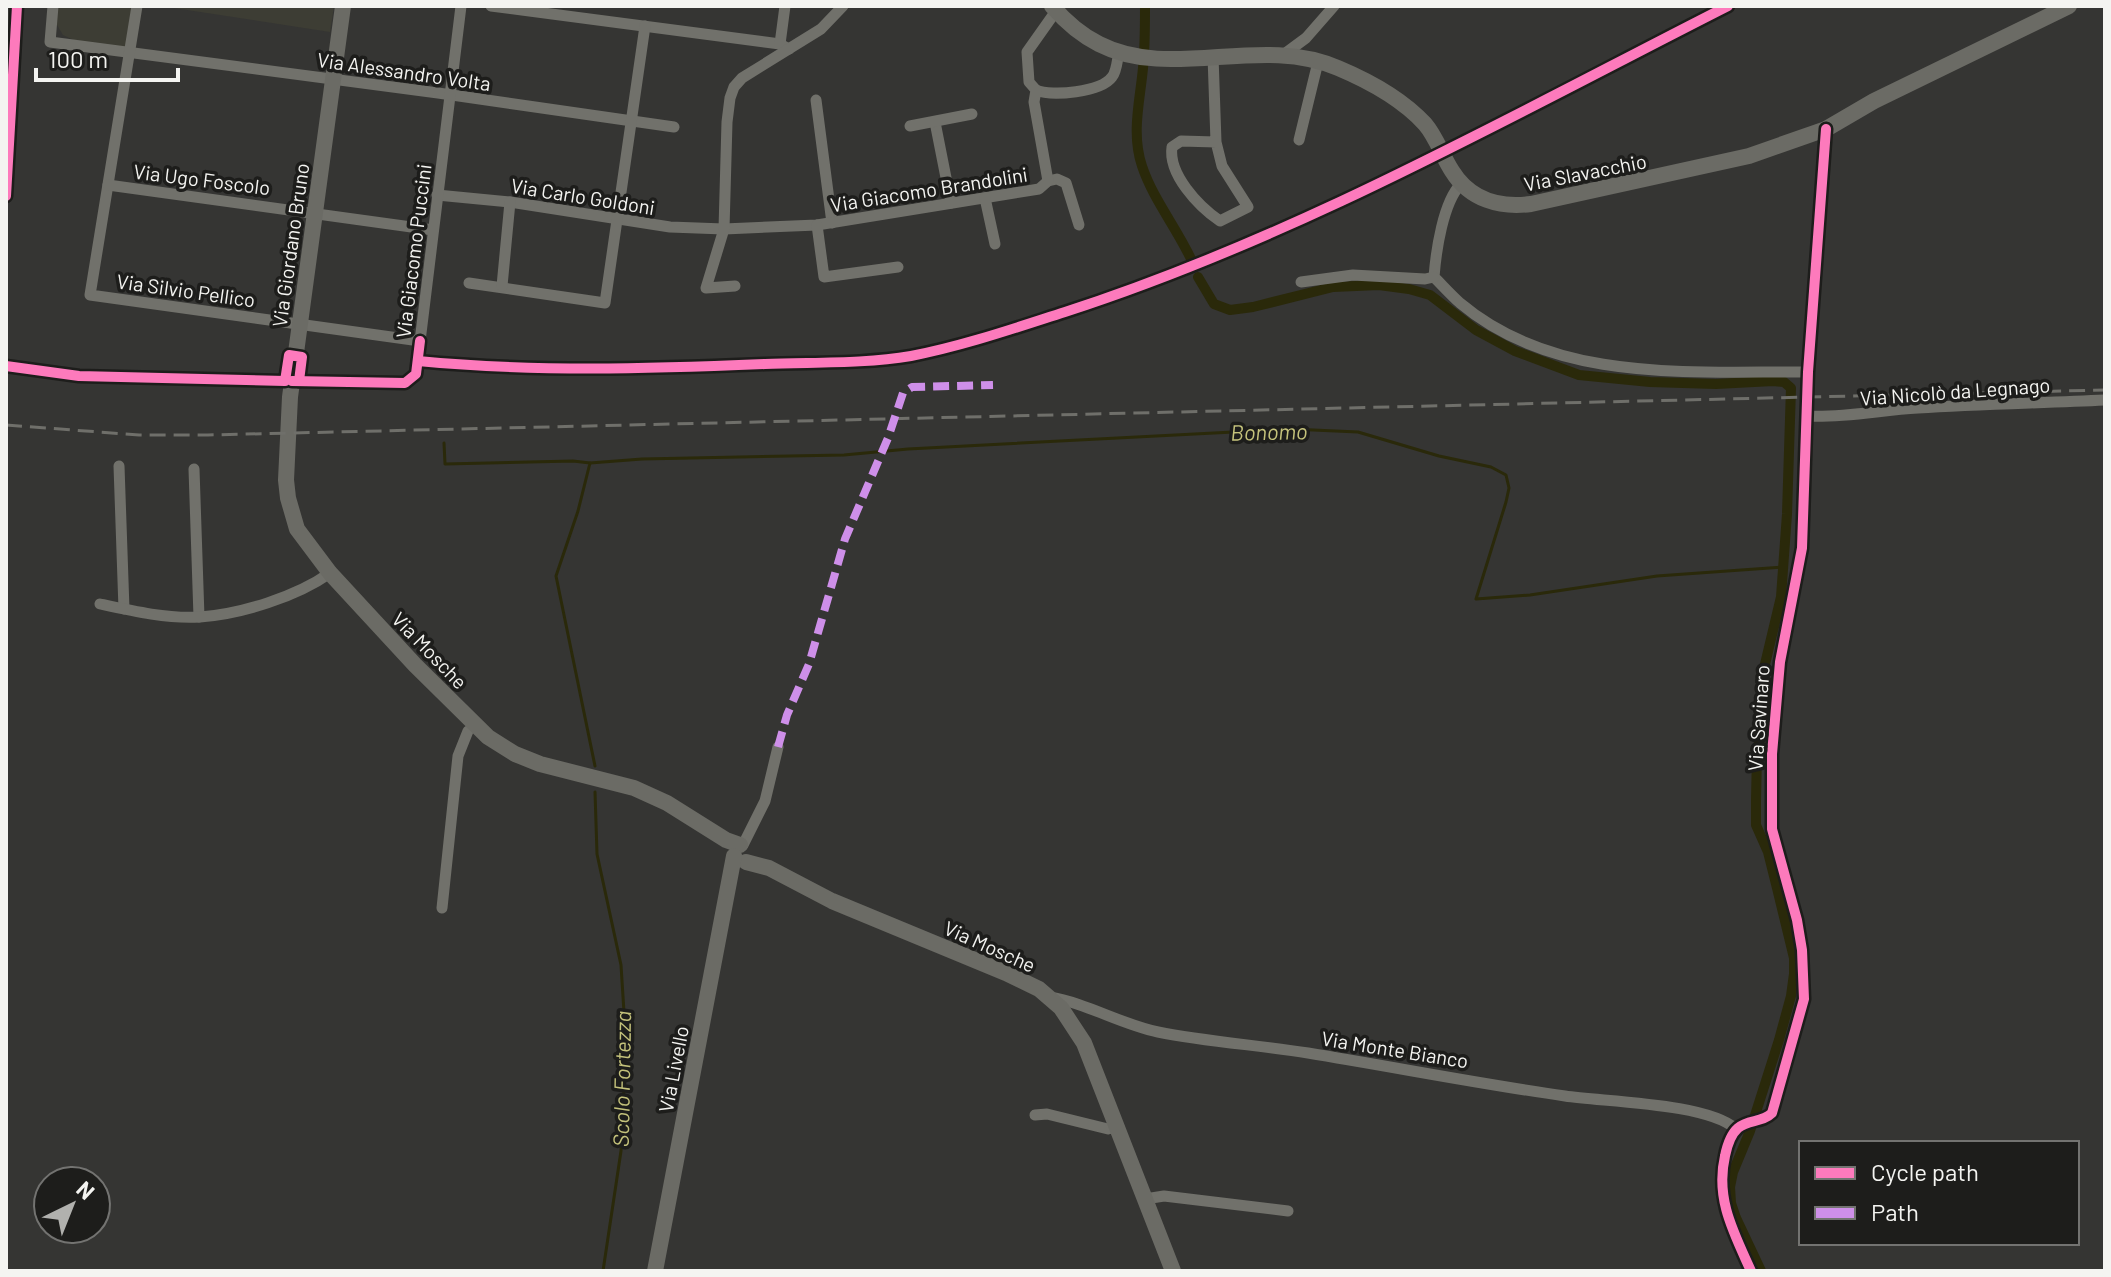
<svg xmlns="http://www.w3.org/2000/svg" width="2111" height="1277" viewBox="0 0 2111 1277" font-family="Barlow,sans-serif">
<rect width="100%" height="100%" fill="#353533"/>
<g fill="#3d3d34">
<polygon points="55,6 132,6 125,49 78,42 63,35 57,25"/>
<polygon points="161,6 334,6 330,32"/>
</g>
<g fill="none" stroke-linecap="round" stroke-linejoin="round">
<g stroke="#2a290a" stroke-width="3">
<polyline points="444,443 445,464 573,461 590,463 578,511 556,576 595,766"/>
<polyline points="590,463 642,459 844,455 908,449 1291,429 1358,432 1439,456 1491,467 1506,475 1509,488 1506,502 1476,599 1530,595 1657,576 1782,567"/>
<polyline points="595,792 597,854 621,965 626,1044 621,1151 603,1271"/>
</g>
<g stroke="#2a290a" stroke-width="10">
<path d="M1145 6C1145 27 1145 47 1143 68 1140 101 1131 133 1142 166 1153 199 1176 227 1191 259"/>
<polyline points="1198,277 1214,304 1230,310 1253,307 1333,287 1379,285 1409,289 1430,295 1476,330 1515,351 1579,375 1650,382 1716,384 1773,381 1784,382 1791,388 1787,514 1781,597 1761,681 1763,725 1757,752 1756,801 1756,825 1768,852 1777,888 1794,958 1794,974 1791,996 1779,1040 1750,1131 1733,1172 1730,1187 1731,1203 1736,1218 1761,1271"/>
</g>
<g stroke="#71716b" stroke-width="11">
<polyline points="53,6 50,42 438,93 674,127"/>
<polyline points="137,6 90,295 420,341"/>
<polyline points="491,6 780,44 789,49"/>
<polyline points="780,44 785,6"/>
<polyline points="1283,55 1306,38 1334,6"/>
<path d="M1213 56 1216 142 1181 141 1172 147C1168 174 1198 206 1220 221L1248 207 1222 166 1216 142"/>
<path d="M1036 90C1052 97 1101 92 1112 77 1117 71 1117 60 1119 52"/>
<polyline points="816,100 832,223"/>
<polyline points="935,122 951,203"/>
<polyline points="910,126 972,114"/>
<polyline points="1299,140 1318,62"/>
<polyline points="1048,181 1057,179 1066,183 1079,225"/>
<path d="M1461 184C1443 202 1436 251 1434 277 1443 286 1451 295 1460 303 1556 384 1692 371 1808 372"/>
<polyline points="108,185 433,230"/>
<polyline points="437,195 510,202 670,227 724,229 817,225 1039,189 1048,181 1034,102 1036,90 1029,82 1027,52 1056,11"/>
<polyline points="985,198 995,244"/>
<polyline points="817,225 824,277 898,267"/>
<polyline points="1301,282 1353,275 1425,279 1434,277"/>
<polyline points="469,283 605,303 645,26"/>
<polyline points="502,286 510,202"/>
<polyline points="735,286 706,288 724,229 727,122 730,98 734,87 742,78 821,29 843,6"/>
<polyline points="292,381 401,383 409,381 416,374 461,6"/>
<path d="M1807 416C1844 418 1881 410 1918 408 1980 404 2043 403 2105 400"/>
<polyline points="119,466 124,609"/>
<polyline points="194,469 199,617"/>
<path d="M100 604C132 611 167 619 200 617 241 614 296 597 330 573"/>
<polyline points="743,845 765,801 778,747"/>
<polyline points="442,908 458,756 468,731"/>
<path d="M1049 997C1087 1003 1120 1024 1158 1032 1207 1042 1259 1045 1308 1053 1394 1067 1480 1084 1565 1096 1606 1102 1707 1103 1736 1129"/>
<polyline points="1035,1115 1047,1114 1108,1129 1116,1127"/>
<polyline points="1145,1199 1164,1196 1288,1211"/>
<path d="M1751 1271C1734 1233 1715 1199 1725 1156 1727 1146 1730 1135 1738 1128 1748 1119 1762 1123 1772 1113L1804 999 1802 950 1797 920 1772 829V754L1780 662 1802 548 1808 372 1826 129"/>
</g>
<g stroke="#6b6b65" stroke-width="16">
<polyline points="343,6 290,397 286,480 288,498 297,529 330,573 415,665 488,737 515,754 540,764 634,788 667,803 726,840 740,845"/>
<path d="M1052 6C1065 21 1081 35 1099 44 1171 81 1260 34 1338 68 1369 81 1402 99 1425 124 1437 138 1442 156 1452 171 1470 200 1500 208 1531 204L1749 156 1826 129 1874 101 2069 6"/>
<polyline points="746,862 769,868 832,901 1006,973 1039,989 1061,1008 1084,1043 1173,1271"/>
<polyline points="655,1271 734,856"/>
</g>
<polyline stroke="#6f6f6a" stroke-width="3" stroke-dasharray="16 8" stroke-linecap="butt" points="6,425 139,435 208,435 2105,390"/>
<polyline stroke="#ce8fe9" stroke-width="8" stroke-dasharray="16 8" stroke-linecap="butt" points="778,747 787,715 809,664 845,539 888,438 903,393 912,387 993,385"/>
<defs>
<g id="cycleway">
<polyline points="6,196 17,6"/>
<path d="M418 361C533 372 649 369 765 364 813 362 864 364 911 356 963 346 1015 328 1065 312 1297 237 1511 116 1728 6"/>
<polyline points="6,366 79,376 285,381 289,355 302,357 299,381"/>
<polyline points="292,381 405,383 416,374 420,341"/>
<path d="M1751 1271C1734 1233 1715 1199 1725 1156 1727 1146 1730 1135 1738 1128 1748 1119 1762 1123 1772 1113L1804 999 1802 950 1797 920 1772 829V754L1780 662 1802 548 1808 372 1826 129"/>
</g>
</defs>
<use href="#cycleway" stroke="#1d1d1b" stroke-width="15"/>
<use href="#cycleway" stroke="#fd7abc" stroke-width="10"/>
</g>
<g text-anchor="middle" dominant-baseline="central" stroke-width="7" stroke-linejoin="round" paint-order="stroke">
<g font-size="20" fill="#f4f4f1" stroke="#1d1d1b">
<text transform="translate(404 71) rotate(8)">Via Alessandro Volta</text>
<text transform="translate(1585 172) rotate(-11)">Via Slavacchio</text>
<text transform="translate(202 179) rotate(7)">Via Ugo Foscolo</text>
<text transform="translate(929 189) rotate(-9)">Via Giacomo Brandolini</text>
<text transform="translate(583 196) rotate(9)">Via Carlo Goldoni</text>
<text transform="translate(290 245) rotate(-82)">Via Giordano Bruno</text>
<text transform="translate(413 251) rotate(-83)">Via Giacomo Puccini</text>
<text transform="translate(186 290) rotate(8)">Via Silvio Pellico</text>
<text transform="translate(1955 391) rotate(-4)">Via Nicolò da Legnago</text>
<text transform="translate(430 650) rotate(46)">Via Mosche</text>
<text transform="translate(1758 718) rotate(-86)">Via Savinaro</text>
<text transform="translate(990 946) rotate(24)">Via Mosche</text>
<text transform="translate(1395 1049) rotate(9)">Via Monte Bianco</text>
<text transform="translate(673 1069) rotate(-79)">Via Livello</text>
</g>
<g font-size="22" font-style="italic" fill="#c4c27b" stroke="#1d1d1b">
<text transform="translate(1269 431) rotate(-1)">Bonomo</text>
<text transform="translate(621 1079) rotate(-89)">Scolo Fortezza</text>
</g>
</g>
<rect width="2111" height="1277" fill="none" stroke="#f4f4f1" stroke-width="16"/>
<rect x="1799" y="1141" width="280" height="104" fill="#1d1d1b" stroke="#737371" stroke-width="2"/>
<rect x="1815" y="1167" width="40" height="12" fill="#fd7abc" stroke="#737371" stroke-width="2"/>
<text x="1871" y="1181" font-size="24" fill="#f4f4f1">Cycle path</text>
<rect x="1815" y="1207" width="40" height="12" fill="#ce8fe9" stroke="#737371" stroke-width="2"/>
<text x="1871" y="1221" font-size="24" fill="#f4f4f1">Path</text>
<g transform="translate(72 1205) rotate(43)"><circle r="38" fill="#1d1d1b" stroke="#737371" stroke-width="2"/>
<path d="M0-6L14 30L0 20L-14 30Z" fill="#b1b1ae"/>
<text y="-12" font-size="22" font-weight="bold" text-anchor="middle" fill="#f4f4f1">N</text>
</g>
<path d="M36 68v12h142v-12" fill="none" stroke="#f4f4f1" stroke-width="4"/>
<text x="48" y="68" font-size="24" fill="#f4f4f1" stroke="#1d1d1b" stroke-width="6" paint-order="stroke">100 m</text>
</svg>
